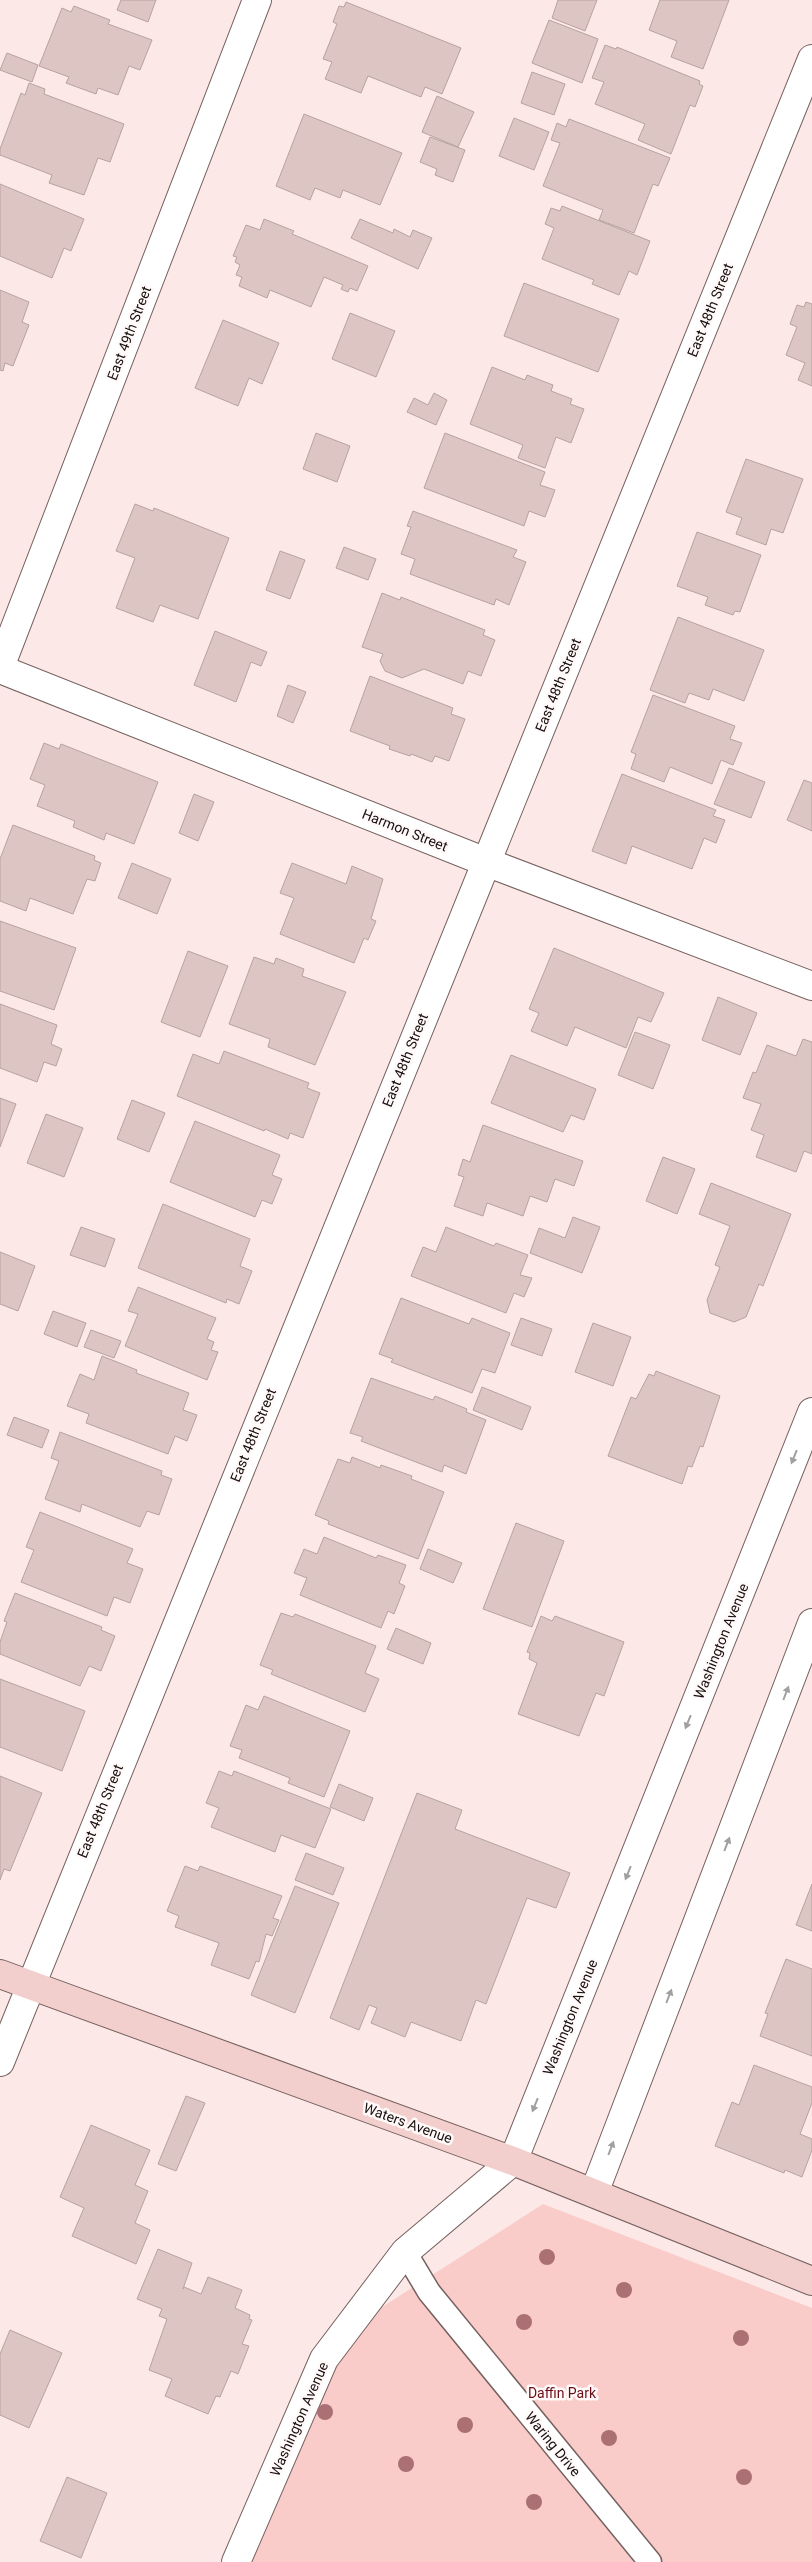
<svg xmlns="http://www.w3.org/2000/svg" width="812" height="2562" viewBox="0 0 812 2562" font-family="Roboto,sans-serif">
<rect width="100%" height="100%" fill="#fce9e7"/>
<polygon fill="#faccc9" points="543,2204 812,2308 812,2562 252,2562 354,2325"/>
<g fill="#dcc5c3" stroke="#b8a2a0">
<polygon points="121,0 156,0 148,22 117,10"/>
<polygon points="558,0 597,0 585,31 552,18"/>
<polygon points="660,0 729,0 703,69 671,57 677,41 649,30"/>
<polygon points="346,2 461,48 442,94 425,87 421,97 368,76 361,93 325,79 332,62 323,59 337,24 333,22 339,6 344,7"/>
<polygon points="74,6 110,20 108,24 152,40 140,70 129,66 118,95 98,88 96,94 66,83 69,77 39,66 62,8 71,12"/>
<polygon points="549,20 598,39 582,83 532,63"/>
<polygon points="605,45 616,49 617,47 700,81 699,84 703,86 695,107 690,105 671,154 638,140 645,124 595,104 604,82 592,78"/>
<polygon points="7,53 38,65 32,82 0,70"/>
<polygon points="532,72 565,84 554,115 521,103"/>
<polygon points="29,83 45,89 44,94 124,124 110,162 98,158 84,195 49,183 52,175 0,155 0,149 21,93 25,95"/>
<polygon points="437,96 474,112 458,147 422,132"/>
<polygon points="304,114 402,153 380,205 343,190 340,198 315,188 310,200 276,186"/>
<polygon points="514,118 549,132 534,170 499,156"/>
<polygon points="569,119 670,158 658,186 653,184 634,233 599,220 603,210 543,186 560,143 551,140 557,123 566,127"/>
<polygon points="430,137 465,150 453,182 435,175 437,169 420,162"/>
<polygon points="0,184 84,219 71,251 64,248 52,278 0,256"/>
<polygon points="562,206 650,241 637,275 629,271 619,295 592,284 594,280 542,259 554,228 545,224 551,208 560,211"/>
<polygon points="264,219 294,231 292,234 368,266 357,291 350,288 348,292 341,289 343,285 324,277 311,307 270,290 267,298 239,286 242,277 236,275 240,265 235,262 237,257 233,256 246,225 260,230"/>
<polygon points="360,219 393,233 394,229 410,237 413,230 432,238 418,269 351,238"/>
<polygon points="524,283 619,319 598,372 504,336"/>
<polygon points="0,290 29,302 22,322 29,325 13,366 5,363 3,371 0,370"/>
<polygon points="806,302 812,304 812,386 798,380 805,363 786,355 797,327 790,324 797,305 804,307"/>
<polygon points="350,313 395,331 376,377 332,359"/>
<polygon points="223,320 279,343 262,384 249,378 238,406 195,388"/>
<polygon points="492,367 525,380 527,375 553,385 551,391 572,399 570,404 584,409 571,443 556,437 545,468 518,458 523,445 470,424"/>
<polygon points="434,393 447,400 436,425 407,412 414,398 428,405"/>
<polygon points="316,433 350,446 337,482 303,469"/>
<polygon points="445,433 545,472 540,485 555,490 545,517 529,511 524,526 424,488"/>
<polygon points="746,459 803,479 783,533 771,529 766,545 736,534 742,518 726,512"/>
<polygon points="135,504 153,511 154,508 229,538 198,619 160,605 153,622 116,608 135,558 116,551"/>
<polygon points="413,511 517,550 513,557 526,562 509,605 496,599 494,605 410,574 415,559 401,554 411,527 407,526"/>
<polygon points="697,532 761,555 740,612 735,611 733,615 705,605 708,597 677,586"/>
<polygon points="344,547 376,559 368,580 336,568"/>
<polygon points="280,551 305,560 290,599 266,590"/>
<polygon points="382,593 400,600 401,597 485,630 483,635 495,640 481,676 468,671 463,684 424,669 402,678 385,671 380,661 383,654 362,647"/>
<polygon points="678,617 764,650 744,701 713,689 709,700 689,693 685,703 650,690"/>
<polygon points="215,631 267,652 261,666 251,662 236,702 194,685"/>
<polygon points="370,676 453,708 451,714 465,719 449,761 435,756 432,762 411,754 410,756 389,749 390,746 350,731"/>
<polygon points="288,685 306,692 293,723 277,716"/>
<polygon points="653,695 735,726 730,739 742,743 733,765 721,760 712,784 670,767 664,782 631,769 636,754 631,752"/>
<polygon points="44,743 59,749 61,744 158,782 134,844 106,833 104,840 73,827 75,821 37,806 45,785 30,779"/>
<polygon points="729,768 765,782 751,818 714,804"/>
<polygon points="622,774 716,810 713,816 725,820 716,843 704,838 692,869 632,846 626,864 592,851"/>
<polygon points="804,780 812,783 812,831 787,820"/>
<polygon points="194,794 214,802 198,841 179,833"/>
<polygon points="13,825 95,856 94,860 101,863 95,881 87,879 73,914 30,898 26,911 0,901 0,859"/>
<polygon points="132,863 171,879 157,914 118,898"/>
<polygon points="292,863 346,884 352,866 383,879 371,919 376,921 368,940 364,938 354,963 280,934 294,898 280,893"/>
<polygon points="0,921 76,948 54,1010 0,991"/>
<polygon points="554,948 664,993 651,1022 638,1017 626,1048 575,1027 567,1046 531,1031 539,1013 529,1009"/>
<polygon points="188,951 228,966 200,1037 161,1022"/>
<polygon points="254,957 274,964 276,958 304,969 302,976 346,992 315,1065 268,1047 270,1039 229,1024"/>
<polygon points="718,997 757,1013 740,1055 702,1040"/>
<polygon points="0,1004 57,1025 51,1044 62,1049 56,1066 44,1062 37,1082 0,1068"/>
<polygon points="635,1032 670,1045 653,1089 618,1075"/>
<polygon points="803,1039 812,1042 812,1154 804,1151 796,1172 756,1157 764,1135 751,1130 761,1104 743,1098 753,1072 756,1073 767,1045 796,1056"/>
<polygon points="224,1051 309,1083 307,1088 320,1093 303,1138 290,1133 288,1139 265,1129 264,1131 177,1096 193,1054 219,1064"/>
<polygon points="511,1055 596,1089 584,1120 571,1115 563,1132 491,1103"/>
<polygon points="0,1098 16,1104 0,1147"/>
<polygon points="132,1100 165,1113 149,1152 117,1139"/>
<polygon points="46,1114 83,1128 64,1177 27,1163"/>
<polygon points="195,1121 280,1155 272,1175 282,1179 272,1204 262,1200 255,1217 170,1182"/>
<polygon points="483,1125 583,1161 574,1186 555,1179 547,1202 530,1196 523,1216 487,1203 483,1216 454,1206 464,1177 458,1175 463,1159 470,1162"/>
<polygon points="663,1157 695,1169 677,1214 646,1201"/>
<polygon points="711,1183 791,1214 763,1286 759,1284 746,1317 734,1322 710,1313 707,1300 720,1267 715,1265 730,1226 699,1214"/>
<polygon points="163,1204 250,1239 240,1266 252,1271 239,1304 227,1299 226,1303 138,1268"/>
<polygon points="573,1217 600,1227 582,1273 530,1253 539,1228 565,1238"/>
<polygon points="81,1227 115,1239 105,1267 70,1255"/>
<polygon points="446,1227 494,1246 496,1243 528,1255 520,1275 532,1278 524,1297 514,1293 506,1313 411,1276 423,1247 436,1252"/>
<polygon points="0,1252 35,1266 18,1311 0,1304"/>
<polygon points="138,1287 216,1318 207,1339 214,1342 211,1350 218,1352 207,1380 125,1346 138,1314 128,1311"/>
<polygon points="401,1298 469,1324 472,1318 510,1333 495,1373 482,1369 472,1393 391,1362 393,1359 379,1354"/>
<polygon points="53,1311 86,1323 77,1347 44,1334"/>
<polygon points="521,1318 552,1329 542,1356 511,1345"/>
<polygon points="593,1323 631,1337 613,1386 575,1372"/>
<polygon points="91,1330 121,1341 114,1358 84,1347"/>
<polygon points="102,1356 137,1370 136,1373 189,1393 183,1410 197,1415 187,1441 175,1436 168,1454 86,1423 89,1414 67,1406 80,1374 94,1380"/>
<polygon points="656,1371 720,1396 703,1447 700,1446 692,1467 688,1466 682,1484 608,1456 631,1397 636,1399 649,1374 654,1376"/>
<polygon points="371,1378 433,1400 435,1396 467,1409 466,1412 486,1420 466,1474 444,1465 442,1472 361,1441 363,1437 350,1433"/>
<polygon points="482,1387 531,1407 522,1430 473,1410"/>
<polygon points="14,1417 49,1430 42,1448 7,1435"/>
<polygon points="60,1432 162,1471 161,1475 172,1479 159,1515 147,1511 140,1527 82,1504 80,1512 45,1499 59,1461 51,1458"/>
<polygon points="352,1457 380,1468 381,1465 412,1476 411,1479 444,1492 418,1559 328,1524 329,1521 315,1515 338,1459 350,1463"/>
<polygon points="40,1512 133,1549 127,1563 143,1569 130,1603 114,1597 107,1616 21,1582 34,1550 26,1547"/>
<polygon points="516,1523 564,1541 532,1627 483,1609"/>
<polygon points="324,1537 376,1558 378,1555 406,1565 399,1583 405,1586 394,1614 388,1611 381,1628 300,1595 307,1578 294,1573 304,1549 317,1554"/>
<polygon points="428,1549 462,1563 453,1583 420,1569"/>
<polygon points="15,1593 102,1627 101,1630 115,1636 101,1671 89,1666 80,1686 0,1654 0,1642 7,1622 4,1621"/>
<polygon points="281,1613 293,1617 295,1614 376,1646 365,1673 379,1679 365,1712 271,1674 273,1670 260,1665"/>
<polygon points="541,1616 552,1621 555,1616 624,1642 604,1696 596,1693 579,1736 518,1714 537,1663 529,1659 530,1653 527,1652"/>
<polygon points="396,1628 431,1643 423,1664 387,1649"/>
<polygon points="0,1679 85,1711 62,1771 0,1747"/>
<polygon points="264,1696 350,1731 324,1797 288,1783 290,1778 239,1758 242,1750 230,1746 246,1705 258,1710"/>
<polygon points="219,1771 232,1776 234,1771 331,1809 315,1848 281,1835 275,1852 211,1827 219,1808 206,1803"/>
<polygon points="0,1776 42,1793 10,1871 4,1869 0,1880"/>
<polygon points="339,1784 373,1798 364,1821 330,1807"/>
<polygon points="417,1793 462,1810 455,1829 570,1873 556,1908 527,1898 486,2004 476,2000 461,2041 411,2022 405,2037 371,2023 377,2008 369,2005 359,2030 330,2018"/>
<polygon points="306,1853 344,1868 333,1895 295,1880"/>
<polygon points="185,1866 198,1871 200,1866 282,1896 273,1918 279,1920 272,1936 266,1934 259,1962 256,1961 249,1979 211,1965 219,1943 175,1927 179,1916 167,1911"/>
<polygon points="812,1884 812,1931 796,1925"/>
<polygon points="295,1886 339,1903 295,2013 251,1995"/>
<polygon points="786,1959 812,1969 812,2056 760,2036 768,2014 765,2013"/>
<polygon points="754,2065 812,2087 812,2103 800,2134 812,2139 812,2150 802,2177 785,2170 784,2173 715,2146 732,2102 739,2105"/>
<polygon points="186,2096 205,2103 176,2171 158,2164"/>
<polygon points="91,2125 150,2150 135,2185 148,2191 135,2223 150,2230 136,2264 72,2236 84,2208 60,2197"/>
<polygon points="158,2249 192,2263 183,2289 184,2287 201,2294 208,2277 242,2290 235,2308 250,2315 249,2319 252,2320 242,2344 249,2346 238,2374 231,2371 220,2397 216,2396 208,2414 165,2396 172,2379 149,2370 167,2319 159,2316 162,2309 137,2299"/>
<polygon points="10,2330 62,2353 29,2428 0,2415 0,2354"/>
<polygon points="67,2477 107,2493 81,2558 40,2541"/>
</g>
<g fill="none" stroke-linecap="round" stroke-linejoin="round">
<defs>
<polyline id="lane" points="405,2252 429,2292 650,2562"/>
<g id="street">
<polyline points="0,667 257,0"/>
<polyline points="0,669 486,862 812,986"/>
<polyline points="0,2062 812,59"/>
<polyline points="594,2193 812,1623"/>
<polyline points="236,2562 324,2359 405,2252 513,2161 812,1412"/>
</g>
<polyline id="secondary" points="0,1974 513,2161 812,2281"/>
</defs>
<use href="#lane" stroke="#75615f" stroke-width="25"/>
<use href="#street" stroke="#75615f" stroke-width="30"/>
<use href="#secondary" stroke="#75615f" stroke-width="30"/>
<use href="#lane" stroke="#fff" stroke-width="22"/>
<use href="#street" stroke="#fff" stroke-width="28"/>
<use href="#secondary" stroke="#f2cecd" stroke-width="28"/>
</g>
<g fill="#ab7074">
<circle cx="547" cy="2257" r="8"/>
<circle cx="624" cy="2290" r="8"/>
<circle cx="524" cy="2322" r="8"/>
<circle cx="741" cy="2338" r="8"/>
<circle cx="325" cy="2412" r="8"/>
<circle cx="465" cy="2425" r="8"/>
<circle cx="609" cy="2438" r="8"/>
<circle cx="406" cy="2464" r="8"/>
<circle cx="744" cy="2477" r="8"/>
<circle cx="534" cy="2502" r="8"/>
</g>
<defs><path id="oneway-solid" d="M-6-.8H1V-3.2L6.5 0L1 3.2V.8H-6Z" transform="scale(1.25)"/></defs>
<g fill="#a29f9f">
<use href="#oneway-solid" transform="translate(794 1457) rotate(112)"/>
<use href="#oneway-solid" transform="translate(786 1693) rotate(-69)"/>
<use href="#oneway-solid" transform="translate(688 1722) rotate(112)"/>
<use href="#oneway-solid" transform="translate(727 1844) rotate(-69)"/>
<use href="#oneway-solid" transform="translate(628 1873) rotate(112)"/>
<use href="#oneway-solid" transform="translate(669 1996) rotate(-69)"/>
<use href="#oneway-solid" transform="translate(535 2105) rotate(112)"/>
<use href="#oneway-solid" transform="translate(611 2148) rotate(-69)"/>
</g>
<g text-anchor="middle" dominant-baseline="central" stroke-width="5" stroke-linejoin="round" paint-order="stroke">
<g font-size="14" fill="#170f0f" stroke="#fffaf9">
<text transform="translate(710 310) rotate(-68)">East 48th Street</text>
<text transform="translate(129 333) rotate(-69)">East 49th Street</text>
<text transform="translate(558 685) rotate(-68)">East 48th Street</text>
<text transform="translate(405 830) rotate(22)">Harmon Street</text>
<text transform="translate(405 1060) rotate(-68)">East 48th Street</text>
<text transform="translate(253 1435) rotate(-68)">East 48th Street</text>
<text transform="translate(721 1641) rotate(-68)">Washington Avenue</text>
<text transform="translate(100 1811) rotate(-68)">East 48th Street</text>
<text transform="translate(570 2017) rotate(-68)">Washington Avenue</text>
<text transform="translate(408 2123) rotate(20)">Waters Avenue</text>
<text transform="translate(299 2419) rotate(-66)">Washington Avenue</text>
<text transform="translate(553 2444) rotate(51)">Waring Drive</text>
</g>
<g font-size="14" fill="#680d15" stroke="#fffaf9">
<text x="562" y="2393">Daffin Park</text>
</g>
</g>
</svg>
